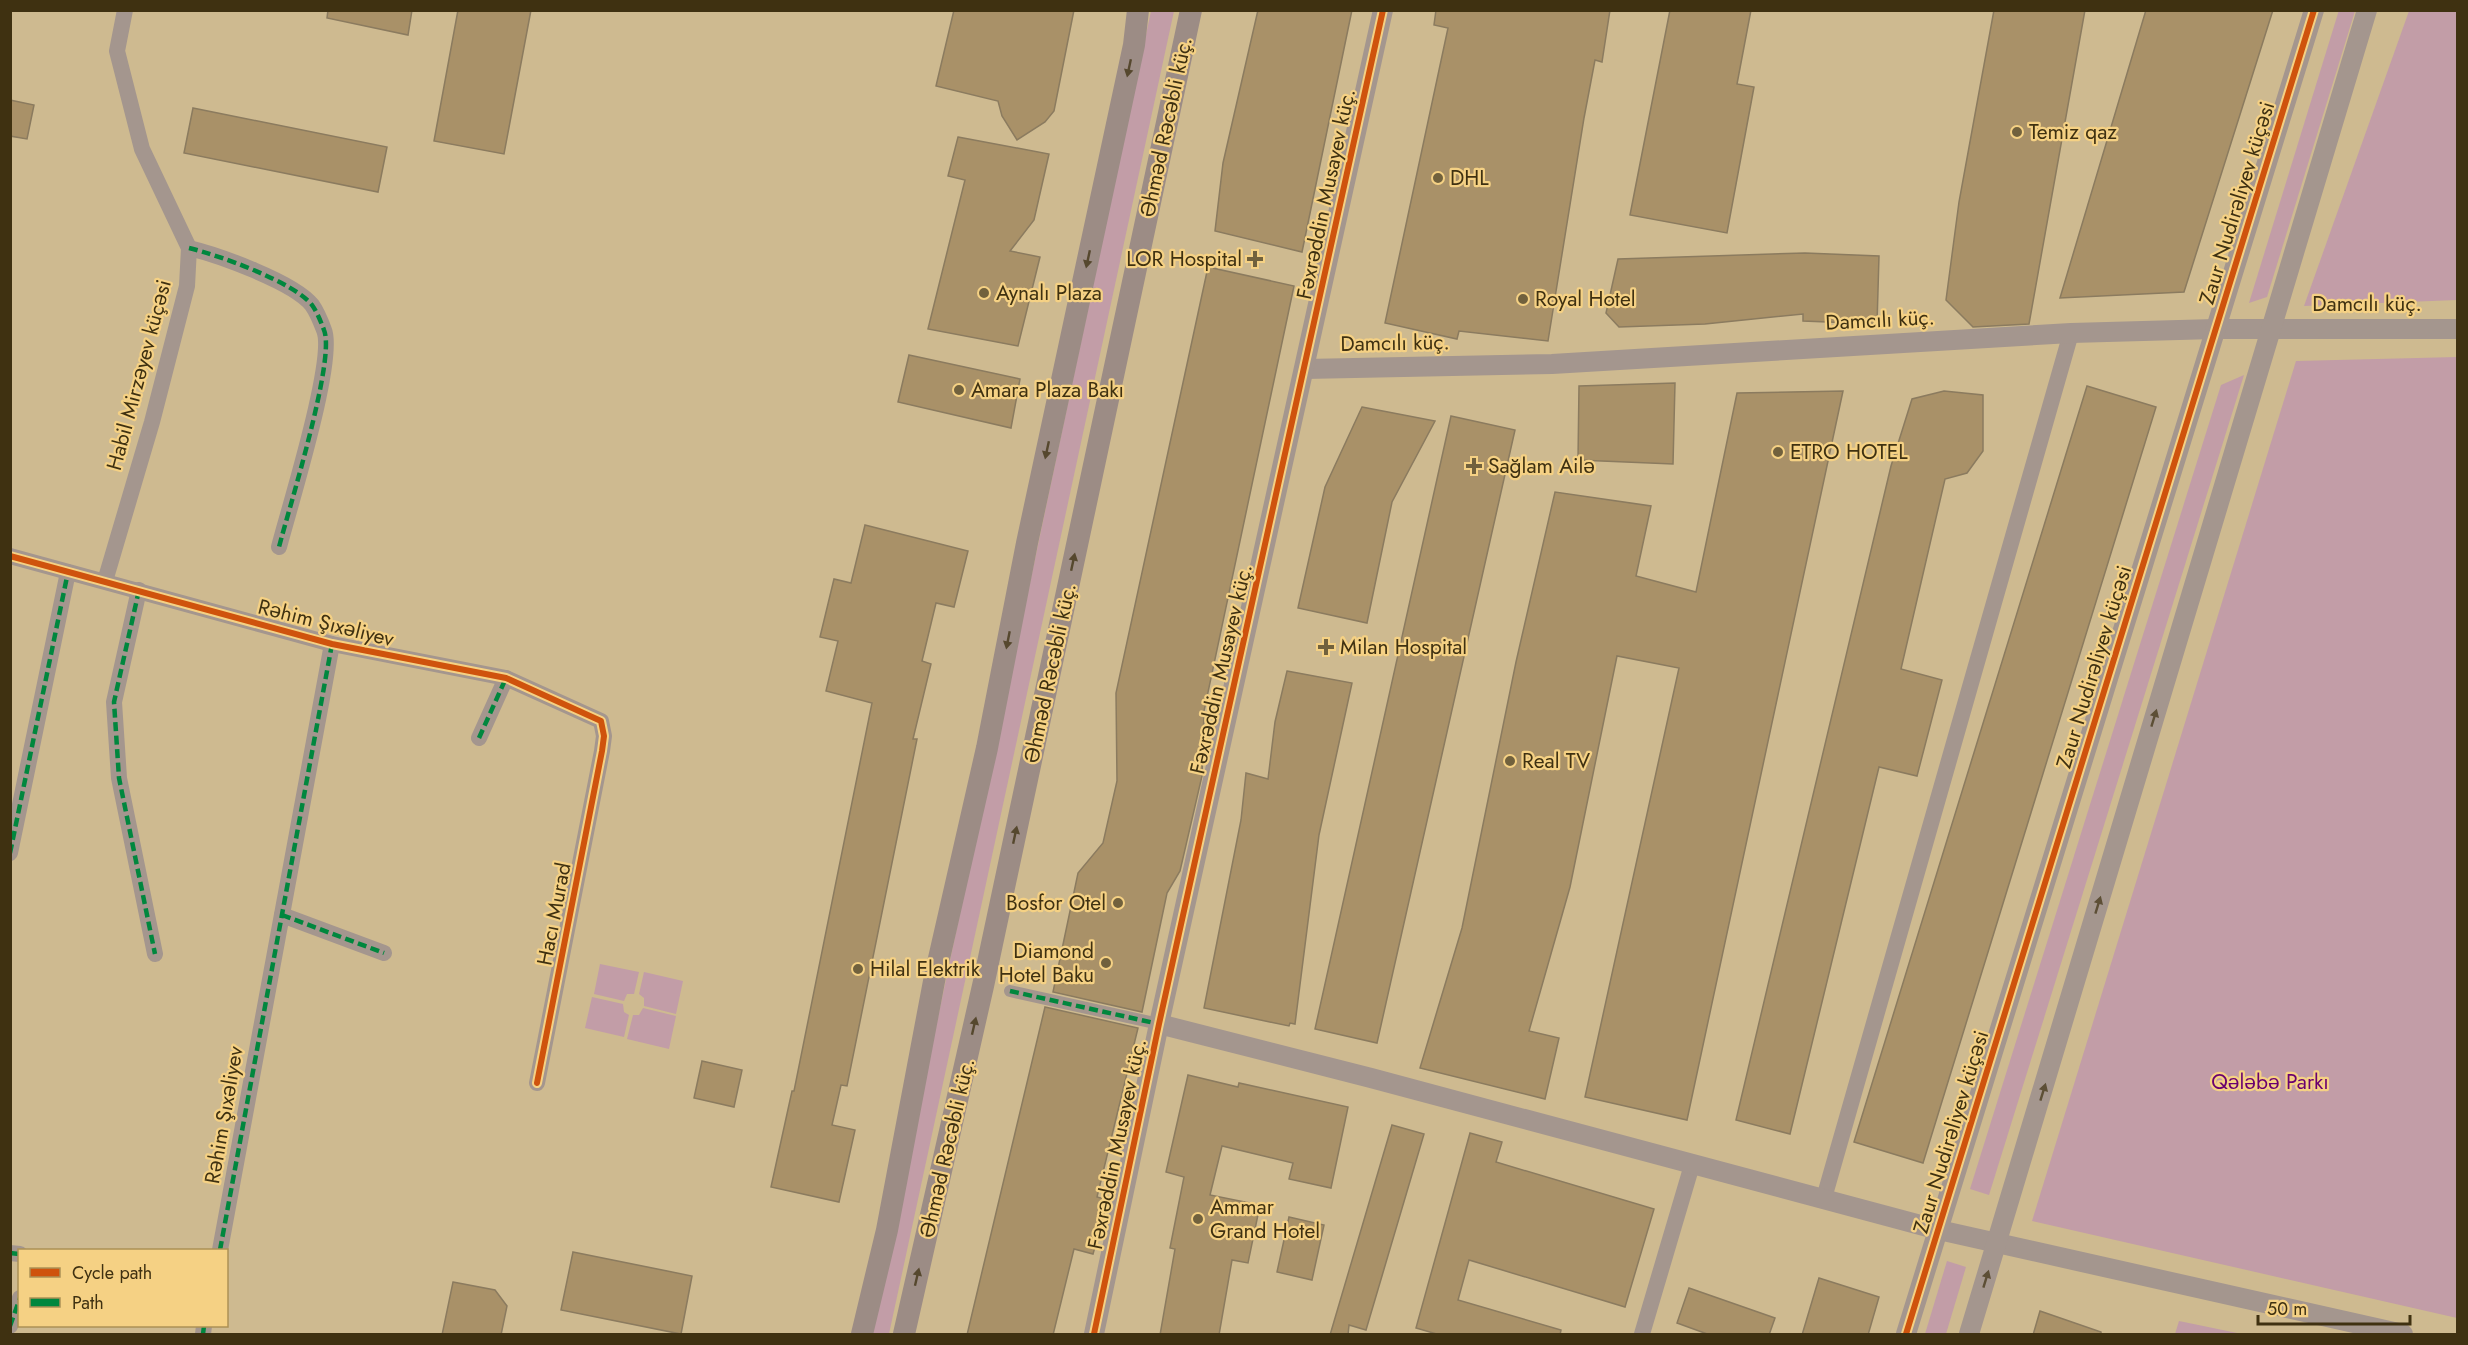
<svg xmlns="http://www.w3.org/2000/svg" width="2468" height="1345" viewBox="0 0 2468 1345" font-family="Jost,sans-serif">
<rect width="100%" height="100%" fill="#ceba90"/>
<g fill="#c29da7">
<polygon points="2339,10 2355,11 2267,297 2249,303"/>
<polygon points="1151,11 1174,11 889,1334 871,1334"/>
<polygon points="2409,11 2457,11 2457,300 2304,306"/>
<polygon points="2457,357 2457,1318 2032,1221 2296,361"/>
<polygon points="2244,375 1989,1195 1970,1189 2221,385"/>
<polygon points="600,964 639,972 634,994 627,994 624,1001 594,994"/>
<polygon points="644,972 683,981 676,1014 644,1006 644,998 639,994"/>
<polygon points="592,997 623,1004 624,1012 629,1015 624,1037 585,1028"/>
<polygon points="643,1008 676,1016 669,1049 627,1039 633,1015 639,1015"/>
<polygon points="1947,1261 1966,1267 1946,1334 1925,1334"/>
<polygon points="2179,1321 2242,1334 2175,1334"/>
</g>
<g fill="#a99168" stroke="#8b7b5f" stroke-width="1.5">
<polygon points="328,10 412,10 408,35 327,18"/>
<polygon points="458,10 531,10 504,154 434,141"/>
<polygon points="954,10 1074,10 1054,111 1045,122 1017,140 1002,116 998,101 936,86"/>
<polygon points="1258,10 1352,10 1302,252 1215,231 1223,163"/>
<polygon points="1436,10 1610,10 1602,62 1595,60 1584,118 1548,341 1459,331 1457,339 1385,323 1448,28 1434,25"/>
<polygon points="1670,10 1751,10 1737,84 1754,87 1727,233 1630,215"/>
<polygon points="1994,10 2085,10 2029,324 1973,327 1946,300 1959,202"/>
<polygon points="2146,10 2273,10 2184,292 2060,298"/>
<polygon points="10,100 34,105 27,139 10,136"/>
<polygon points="193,108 387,147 378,192 184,153"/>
<polygon points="958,137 1049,154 1034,220 1010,251 1040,257 1018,346 928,329 965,180 948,176"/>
<polygon points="1805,253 1879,256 1877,324 1803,321 1803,314 1705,324 1619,327 1606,313 1618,259"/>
<polygon points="1208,267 1294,286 1204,711 1202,776 1180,871 1167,893 1142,1012 1053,992 1078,873 1103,843 1117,781 1116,693"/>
<polygon points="909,355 1020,379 1011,428 898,402"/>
<polygon points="1675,383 1673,464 1578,460 1579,386"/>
<polygon points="2087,386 2156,407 1923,1163 1854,1142"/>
<polygon points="1843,391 1687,1120 1585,1097 1679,668 1617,656 1570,887 1529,1031 1559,1038 1545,1099 1420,1068 1462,928 1516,662 1555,492 1651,506 1636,576 1696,592 1737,393"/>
<polygon points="1944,391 1983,395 1983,451 1967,473 1945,479 1901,669 1942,680 1917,776 1879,767 1790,1134 1736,1120 1891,466 1912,399"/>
<polygon points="1362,407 1435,421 1392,502 1367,623 1298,608 1325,487"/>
<polygon points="1451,416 1515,430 1377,1043 1315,1029"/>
<polygon points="865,525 968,551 954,607 936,603 922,661 931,664 913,739 917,739 847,1086 841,1085 832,1125 855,1130 839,1202 771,1187 792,1091 794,1091 872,703 826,691 838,641 820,637 834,579 851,583"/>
<polygon points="1287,671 1352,683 1319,835 1295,1024 1290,1023 1289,1026 1204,1008 1241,820 1246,773 1268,779 1275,722"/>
<polygon points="1045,1007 1138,1028 1097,1197 1108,1200 1093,1254 1074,1249 1053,1335 967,1335"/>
<polygon points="702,1061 742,1070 734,1107 694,1098"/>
<polygon points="1188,1075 1238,1087 1239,1083 1348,1107 1331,1188 1289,1179 1293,1163 1222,1146 1210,1195 1260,1205 1248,1263 1232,1260 1219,1335 1160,1335 1175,1249 1170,1248 1184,1177 1166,1172"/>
<polygon points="1392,1125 1424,1134 1366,1330 1349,1325 1348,1335 1330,1335"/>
<polygon points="1470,1133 1502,1142 1496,1162 1654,1209 1625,1307 1469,1260 1458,1300 1561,1330 1560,1335 1440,1335 1416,1328"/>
<polygon points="1289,1217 1324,1225 1312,1280 1277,1272"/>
<polygon points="573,1252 692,1276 681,1334 561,1310"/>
<polygon points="1819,1278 1879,1297 1868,1335 1802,1335"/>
<polygon points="453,1282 495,1290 507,1306 501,1335 442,1335"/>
<polygon points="1689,1288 1775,1318 1769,1335 1710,1335 1677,1323"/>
<polygon points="2040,1311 2101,1332 2101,1335 2033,1335"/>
</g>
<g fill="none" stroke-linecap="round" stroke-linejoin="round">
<polyline stroke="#a4968e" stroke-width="12" points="1010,991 1159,1024"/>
<g stroke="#a4968e" stroke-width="16">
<path d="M189 248C218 255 294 282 312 305 317 312 321 322 324 330 336 359 289 508 279 547"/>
<polyline points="10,556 332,644 506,678 601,721 604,736 602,751 537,1083"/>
<polyline points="105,581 152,422 187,286 189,248 142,149 117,51 125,10"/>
<polyline points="139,590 114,702 119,778 155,954"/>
<polyline points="479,738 506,678"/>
<polyline points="10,853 68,572"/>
<polyline points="282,915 384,953"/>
<polyline points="1824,1198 2071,333"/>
<polyline points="220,1250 332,644"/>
<polyline points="10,1253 20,1254"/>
<polyline points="10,1326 20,1298"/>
<polyline points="203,1334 204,1326"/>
<polyline points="1642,1334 1692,1165"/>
</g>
<g stroke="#a4968e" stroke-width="20">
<polyline points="1305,369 1552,364 2071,333 2215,329 2458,329"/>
<polyline points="1159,1024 1371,1078 1939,1230 2403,1334"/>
<polyline points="1094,1334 1159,1024 1383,10"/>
<polyline points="1906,1334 2314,10"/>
<polyline points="1969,1334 2367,10"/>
</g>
<g stroke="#9c8c85" stroke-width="22">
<polyline points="862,1334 887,1230 935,976 987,748 1027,543 1134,45 1138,10"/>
<polyline points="904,1334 983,986 1191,10"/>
</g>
<g stroke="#00873e" stroke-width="4.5" stroke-dasharray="9 4.5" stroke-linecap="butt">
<path d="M189 248C218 255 294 282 312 305 317 312 321 322 324 330 336 359 289 508 279 547"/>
<polyline points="139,590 114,702 119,778 155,954"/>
<polyline points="479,738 506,678"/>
<polyline points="10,853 68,572"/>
<polyline points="282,915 384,953"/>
<polyline points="1010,991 1159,1024"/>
<polyline points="220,1250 332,644"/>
<polyline points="10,1253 20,1254"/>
<polyline points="10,1326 20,1298"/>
<polyline points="203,1334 204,1326"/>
</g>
<defs>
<g id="cycleway">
<polyline points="10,556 332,644 506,678 601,721 604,736 602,751 537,1083"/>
<polyline points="1094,1334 1159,1024 1383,10"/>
<polyline points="1906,1334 2314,10"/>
</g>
</defs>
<use href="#cycleway" stroke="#f5d184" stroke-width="10"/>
<use href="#cycleway" stroke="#cf530d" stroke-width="6"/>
</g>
<defs><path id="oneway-solid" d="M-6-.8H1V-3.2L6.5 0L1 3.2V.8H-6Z" transform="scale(1.5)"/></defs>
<g fill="#56482e">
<use href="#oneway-solid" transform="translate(1129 68) rotate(102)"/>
<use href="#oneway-solid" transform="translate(1088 259) rotate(102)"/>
<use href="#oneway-solid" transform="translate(1047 450) rotate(102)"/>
<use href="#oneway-solid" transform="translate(1073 562) rotate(-78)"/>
<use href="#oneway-solid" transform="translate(1008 640) rotate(101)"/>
<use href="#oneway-solid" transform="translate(1015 835) rotate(-78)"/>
<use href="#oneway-solid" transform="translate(974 1026) rotate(-77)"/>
<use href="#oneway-solid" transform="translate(917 1277) rotate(-77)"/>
</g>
<g fill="#5d4f36">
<use href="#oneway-solid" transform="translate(2154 718) rotate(-73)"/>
<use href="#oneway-solid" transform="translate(2098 905) rotate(-73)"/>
<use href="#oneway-solid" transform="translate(2043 1092) rotate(-73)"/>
<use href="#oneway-solid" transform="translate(1986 1279) rotate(-73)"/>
</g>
<g fill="#71613d" stroke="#f5d184" stroke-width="2">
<circle cx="2017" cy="132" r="6"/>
<circle cx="1438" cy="178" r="6"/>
<path d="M1252 250h6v6h6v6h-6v6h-6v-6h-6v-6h6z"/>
<circle cx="984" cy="293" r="6"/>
<circle cx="1523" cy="299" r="6"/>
<circle cx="959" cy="390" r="6"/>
<circle cx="1778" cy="452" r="6"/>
<path d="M1471 457h6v6h6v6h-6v6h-6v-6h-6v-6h6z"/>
<path d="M1323 638h6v6h6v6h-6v6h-6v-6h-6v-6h6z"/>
<circle cx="1510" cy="761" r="6"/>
<circle cx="1118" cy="903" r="6"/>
<circle cx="1106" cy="963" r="6"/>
<circle cx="858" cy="969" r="6"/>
<circle cx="1198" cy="1219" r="6"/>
</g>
<g text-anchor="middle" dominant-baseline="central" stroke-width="4.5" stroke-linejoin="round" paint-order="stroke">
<g font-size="21" fill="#3f3111" stroke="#f5d184">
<text transform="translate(1166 127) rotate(-78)">Əhməd Rəcəbli küç.</text>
<text transform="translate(1326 194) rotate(-78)">Fəxrəddin Musayev küç.</text>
<text transform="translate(2237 203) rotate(-73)">Zaur Nudirəliyev küçəsi</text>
<text x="2367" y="304">Damcılı küç.</text>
<text transform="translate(1880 320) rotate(-3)">Damcılı küç.</text>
<text transform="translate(1395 343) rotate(-1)">Damcılı küç.</text>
<text transform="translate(139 375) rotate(-75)">Habil Mirzəyev küçəsi</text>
<text transform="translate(326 623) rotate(14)">Rəhim Şıxəliyev</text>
<text transform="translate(2094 667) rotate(-73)">Zaur Nudirəliyev küçəsi</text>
<text transform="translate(1221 669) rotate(-77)">Fəxrəddin Musayev küç.</text>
<text transform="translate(1050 673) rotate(-78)">Əhməd Rəcəbli küç.</text>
<text transform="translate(554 914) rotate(-79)">Hacı Murad</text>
<text transform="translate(224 1115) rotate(-80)">Rəhim Şıxəliyev</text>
<text transform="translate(1951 1132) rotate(-73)">Zaur Nudirəliyev küçəsi</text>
<text transform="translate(1117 1144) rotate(-78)">Fəxrəddin Musayev küç.</text>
<text transform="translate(947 1148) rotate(-77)">Əhməd Rəcəbli küç.</text>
</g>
<g font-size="21" fill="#3f3111" stroke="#f5d184" text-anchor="start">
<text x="2029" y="132">Temiz qaz</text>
<text x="1450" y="178">DHL</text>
<text x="1242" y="259" text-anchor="end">LOR Hospital</text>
<text x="996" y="293">Aynalı Plaza</text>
<text x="1535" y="299">Royal Hotel</text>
<text x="971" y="390">Amara Plaza Bakı</text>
<text x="1790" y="452">ETRO HOTEL</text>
<text x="1488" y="466">Sağlam Ailə</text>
<text x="1340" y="647">Milan Hospital</text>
<text x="1522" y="761">Real TV</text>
<text x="1106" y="903" text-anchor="end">Bosfor Otel</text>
<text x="1094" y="951" text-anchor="end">Diamond<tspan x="1094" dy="24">Hotel Baku</tspan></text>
<text x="870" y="969">Hilal Elektrik</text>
<text x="1210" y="1207">Ammar<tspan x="1210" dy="24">Grand Hotel</tspan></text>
</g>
<g font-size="21" fill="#690070" stroke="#f5d184">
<text x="2270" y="1082">Qələbə Parkı</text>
</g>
</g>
<rect width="2468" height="1345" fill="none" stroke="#3f3111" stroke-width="24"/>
<rect x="18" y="1249" width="210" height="78" fill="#f5d184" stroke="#ac9156" stroke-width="1.5"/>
<rect x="30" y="1268" width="30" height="9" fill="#cf530d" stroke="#ac9156" stroke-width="1.5"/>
<text x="72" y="1279" font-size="18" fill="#3f3111">Cycle path</text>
<rect x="30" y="1298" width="30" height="9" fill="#00873e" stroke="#ac9156" stroke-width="1.5"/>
<text x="72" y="1309" font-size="18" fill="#3f3111">Path</text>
<path d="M2258 1315v9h152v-9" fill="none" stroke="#3f3111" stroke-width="3"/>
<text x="2267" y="1315" font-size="18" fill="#3f3111" stroke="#f5d184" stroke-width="4.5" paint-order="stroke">50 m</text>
</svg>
